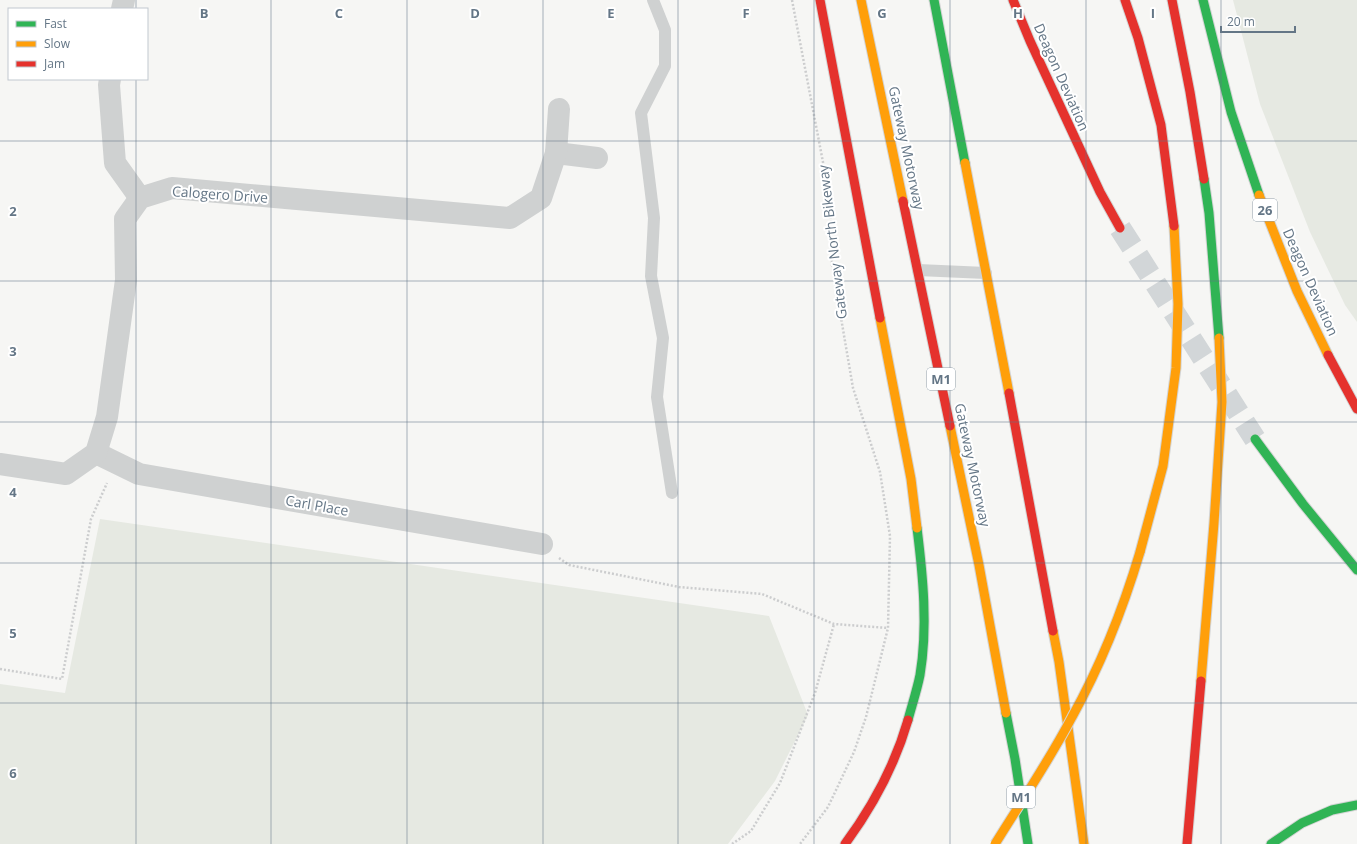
<svg xmlns="http://www.w3.org/2000/svg" width="1357" height="844" viewBox="0 0 1357 844" font-family="'Open Sans',sans-serif">
<rect width="100%" height="100%" fill="#f6f6f4"/>
<g fill="#e6e9e2">
<polygon points="1233,0 1357,0 1357,322 1345,305 1310,232 1260,104"/>
<polygon points="100,519 769,616 808,715 775,781 728,844 0,844 0,684 65,693"/>
</g>
<g fill="none" stroke-linecap="round" stroke-linejoin="round">
<polyline stroke="#d2d6d8" stroke-width="22" stroke-dasharray="22 11" stroke-linecap="butt" points="1120,228 1255,439"/>
<defs>
<g id="fast">
<polyline points="934,0 965,163"/>
<polyline points="1203,0 1231,112 1259,195"/>
<polyline points="1204,179 1209,213 1219,338"/>
<polyline points="1255,439 1303,504 1357,570"/>
<polyline points="1006,713 1015,759 1028,844"/>
<path d="M908 720C912 705 917 690 920 675 928 627 923 576 917 528"/>
<polyline points="1271,844 1302,823 1332,810 1357,805"/>
</g>
<g id="slow">
<polyline points="861,0 903,201"/>
<polyline points="965,163 1009,393"/>
<polyline points="1259,195 1297,291 1328,355"/>
<polyline points="880,318 911,479 917,528"/>
<polyline points="950,426 979,565 1006,713"/>
<polyline points="1140,552 1163,466 1176,368 1178,304 1174,226"/>
<polyline points="1053,631 1059,662 1084,844"/>
<polyline points="1201,681 1214,523 1222,402 1219,338"/>
</g>
<g id="jam">
<polyline points="820,0 880,318"/>
<polyline points="1013,0 1030,41 1100,192 1120,228"/>
<polyline points="1125,0 1138,38 1161,125 1174,226"/>
<polyline points="1172,0 1190,92 1204,179"/>
<polyline points="903,201 950,426"/>
<polyline points="1328,355 1357,409"/>
<polyline points="1009,393 1053,631"/>
<path d="M845 844C873 806 895 765 908 720"/>
<polyline points="1187,844 1201,681"/>
</g>
</defs>
<use href="#fast" stroke="#d3d4d4" stroke-width="11"/>
<use href="#slow" stroke="#d3d4d4" stroke-width="11"/>
<use href="#jam" stroke="#d3d4d4" stroke-width="11"/>
<g stroke="#cccdce" stroke-width="2.5" stroke-dasharray="2 2" stroke-linecap="butt">
<polyline points="792,0 826,178 831,220 832,265 853,388 880,472 890,536 888,628 866,717 854,752 828,807 800,844"/>
<polyline points="559,558 569,565 679,587 762,594 834,624 888,628"/>
<polyline points="0,669 62,679 91,519 107,483"/>
<polyline points="732,844 751,831 780,783 815,693 834,624"/>
</g>
<g stroke="#cfd1d1" stroke-width="12">
<polyline points="653,0 665,30 665,66 641,113 654,218 651,276 663,338 657,397 672,493"/>
<polyline points="918,270 986,273"/>
</g>
<g stroke="#cfd1d1" stroke-width="22">
<polyline points="122,9 124,0"/>
<polyline points="110,79 109,85 115,163 140,198"/>
<polyline points="556,153 597,158"/>
<polyline points="96,453 139,474 542,544"/>
<polyline points="0,464 66,474 96,453 107,417 126,280 125,219 140,198 172,188 510,218 541,198 556,153 559,109"/>
</g>
<use href="#fast" stroke="#30b455" stroke-width="9"/>
<use href="#slow" stroke="#ff9f0a" stroke-width="9"/>
<use href="#jam" stroke="#e5322d" stroke-width="9"/>
<defs>
<path id="slow-bridge" d="M995 844C1021 802 1049 761 1072 717 1101 665 1123 609 1140 552"/>
</defs>
<use href="#slow-bridge" stroke="#d3d4d4" stroke-width="11" stroke-linecap="butt"/>
<use href="#slow-bridge" stroke="#ff9f0a" stroke-width="9"/>
</g>
<path fill="none" stroke="#647686" stroke-width="1" stroke-opacity="0.55" d="M136 0V9M271 0V844M407 0V844M543 0V844M678 0V844M814 0V844M950 0V844M1086 0V844M1221 0V844M136 79V844M0 141H1357M0 281H1357M0 422H1357M0 563H1357M0 703H1357"/>
<g text-anchor="middle" dominant-baseline="central" stroke-width="4" stroke-linejoin="round" paint-order="stroke">
<g fill="#fff" stroke="#929faa" stroke-width="1">
<rect x="1253" y="199" width="24" height="22" rx="3"/>
<rect x="927" y="368" width="28" height="22" rx="3"/>
<rect x="1007" y="786" width="28" height="22" rx="3"/>
</g>
<g font-size="13" font-weight="bold" fill="#647686">
<text x="1265" y="210">26</text>
<text x="941" y="379">M1</text>
<text x="1021" y="797">M1</text>
</g>
<g font-size="14" fill="#647686" stroke="#fff">
<text transform="translate(1062 77) rotate(66)">Deagon Deviation</text>
<text transform="translate(907 148) rotate(78)">Gateway Motorway</text>
<text transform="translate(220 194) rotate(4)">Calogero Drive</text>
<text transform="translate(832 242) rotate(-97)">Gateway North Bikeway</text>
<text transform="translate(1311 282) rotate(66)">Deagon Deviation</text>
<text transform="translate(973 465) rotate(78)">Gateway Motorway</text>
<text transform="translate(317 505) rotate(10)">Carl Place</text>
</g>
</g>
<g font-size="13" text-anchor="middle" font-weight="bold" fill="#647686" stroke="#fff" stroke-width="4" stroke-linejoin="round" paint-order="stroke">
<text x="204" y="18">B</text>
<text x="339" y="18">C</text>
<text x="475" y="18">D</text>
<text x="611" y="18">E</text>
<text x="746" y="18">F</text>
<text x="882" y="18">G</text>
<text x="1018" y="18">H</text>
<text x="1153" y="18">I</text>
<text x="13" y="216">2</text>
<text x="13" y="356">3</text>
<text x="13" y="497">4</text>
<text x="13" y="638">5</text>
<text x="13" y="778">6</text>
</g>
<rect x="8" y="8" width="140" height="72" fill="#ffffff" stroke="#c1c8cf"/>
<rect x="16" y="21" width="20" height="6" fill="#30b455" stroke="#c1c8cf"/>
<text x="44" y="28" font-size="12" fill="#647686">Fast</text>
<rect x="16" y="41" width="20" height="6" fill="#ff9f0a" stroke="#c1c8cf"/>
<text x="44" y="48" font-size="12" fill="#647686">Slow</text>
<rect x="16" y="61" width="20" height="6" fill="#e5322d" stroke="#c1c8cf"/>
<text x="44" y="68" font-size="12" fill="#647686">Jam</text>
<path d="M1221 26v6h74v-6" fill="none" stroke="#647686" stroke-width="2"/>
<text x="1227" y="26" font-size="12" fill="#647686" stroke="#ffffff" stroke-width="3" paint-order="stroke">20 m</text>
</svg>
